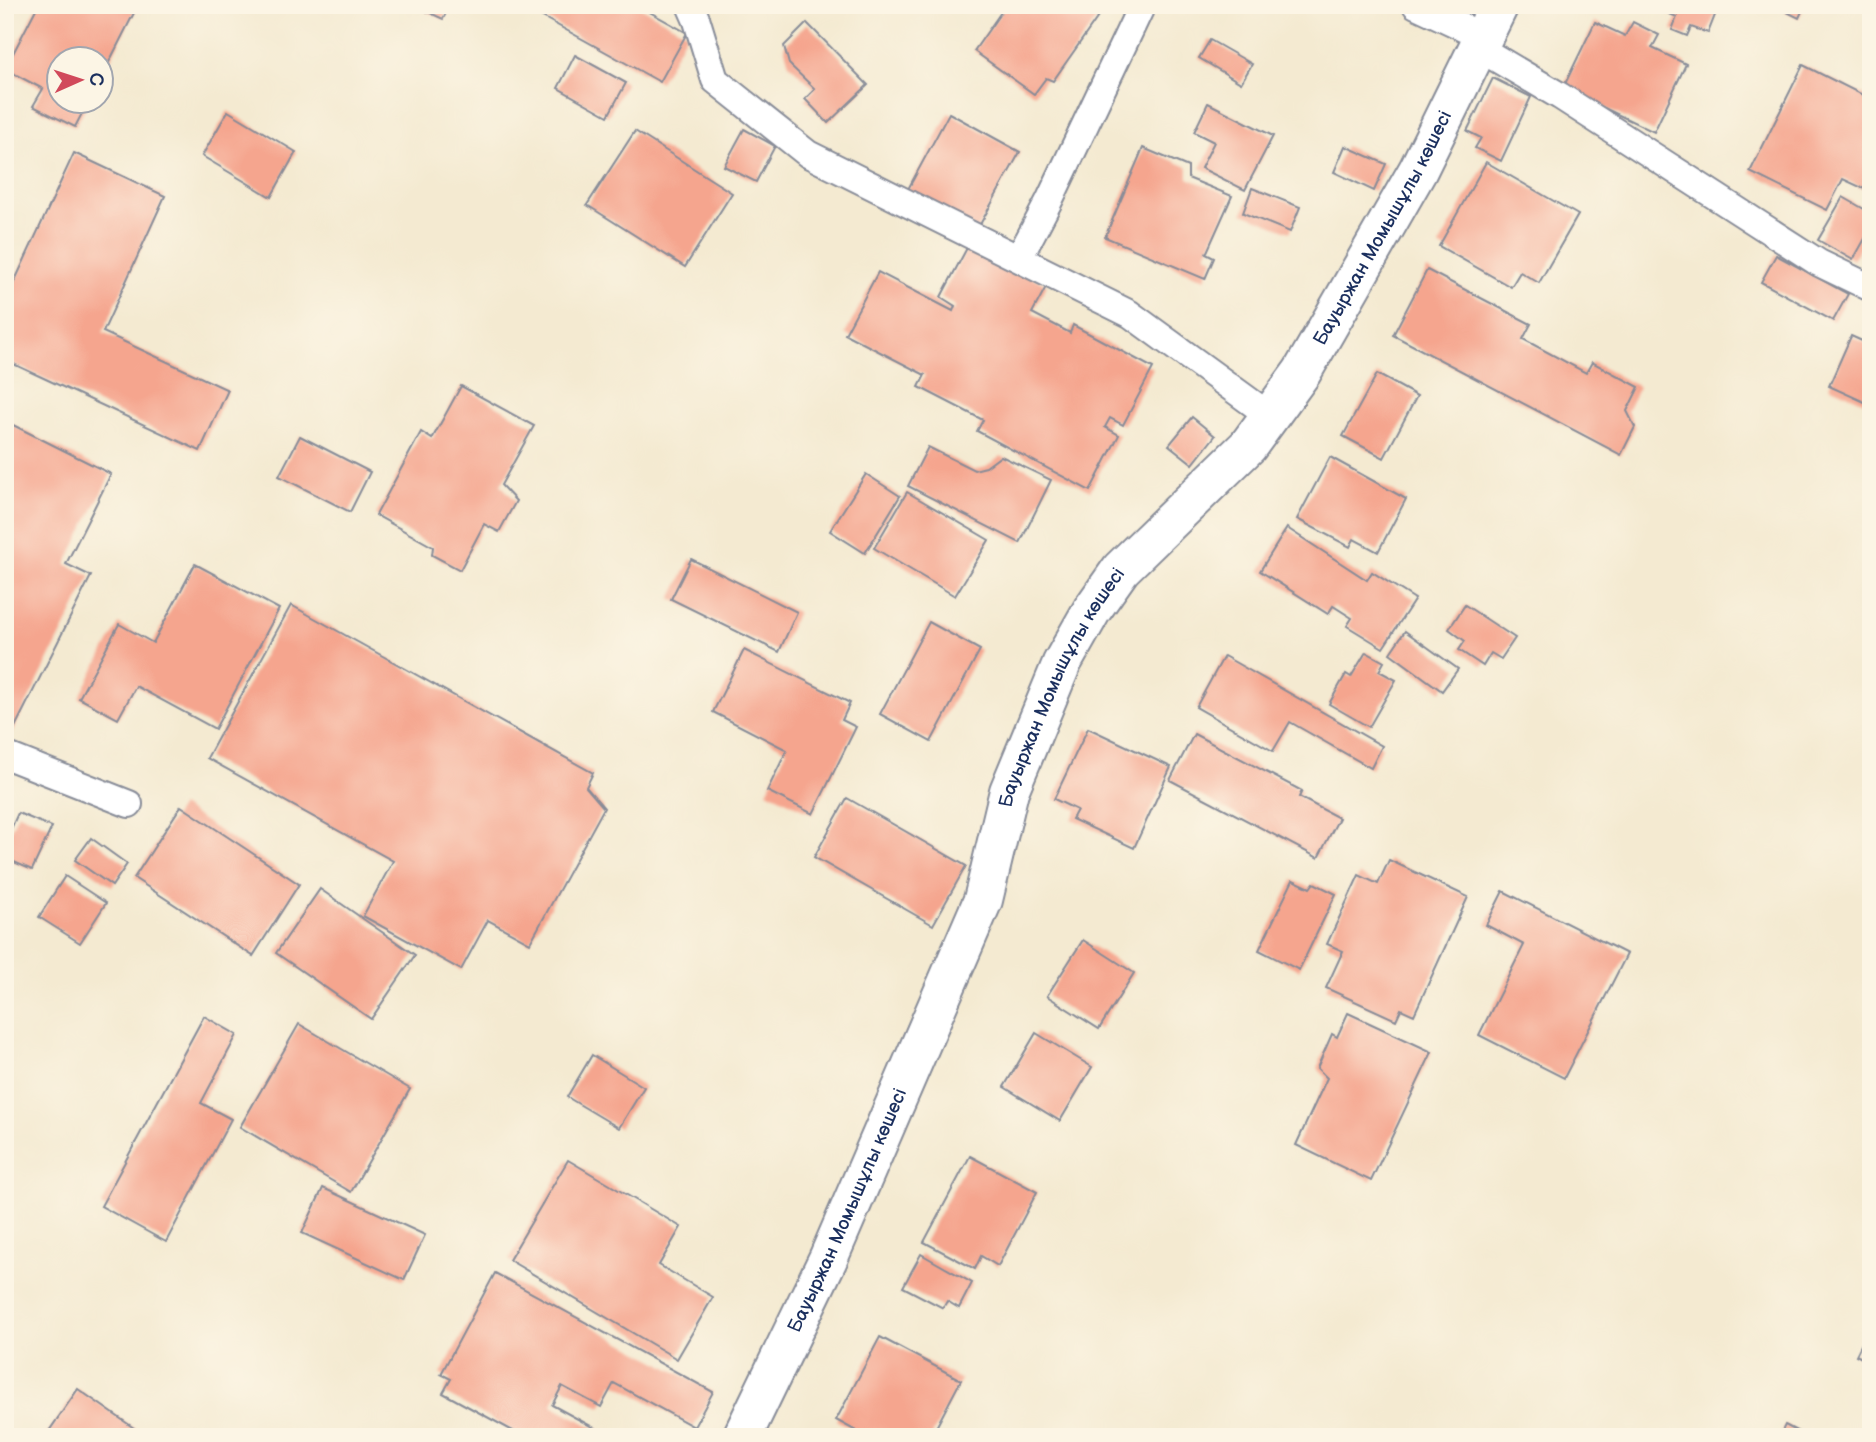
<svg xmlns="http://www.w3.org/2000/svg" width="1876" height="1442" viewBox="0 0 1876 1442" font-family="'Balsamiq Sans',sans-serif">
<rect width="100%" height="100%" fill="#fcf5e5"/>
<filter id="ink" filterUnits="userSpaceOnUse"><feTurbulence type="fractalNoise" baseFrequency=".0143" numOctaves="2"/><feDisplacementMap in="SourceGraphic" scale="14" xChannelSelector="R" yChannelSelector="G"/><feConvolveMatrix kernelMatrix="1 2 1 2 8 2 1 2 1" color-interpolation-filters="sRGB"/></filter>
<filter id="wash" filterUnits="userSpaceOnUse"><feTurbulence type="fractalNoise" baseFrequency=".00686" numOctaves="4" result="noise"/><feDisplacementMap in="SourceGraphic" scale="28" xChannelSelector="R" yChannelSelector="G"/><feGaussianBlur stdDeviation="1.57" result="paint"/><feColorMatrix in="noise" values="0 0 0 0 0 0 0 0 0 0 0 0 0 0 0 0 0 1.4 0 .05"/><feComposite in="paint" operator="in"/></filter>
<g filter="url(#wash)">
<rect width="100%" height="100%" fill="#f4ead1"/>
<g id="blocks">
<g fill="#f5a58e">
<polygon points="38,5 138,5 102,76 102,60 60,60 60,102 88,102 75,127 33,106 43,89 5,69"/>
<polygon points="413,5 450,5 443,19"/>
<polygon points="521,5 637,5 687,33 660,82"/>
<polygon points="1006,5 1087,5 1100,14 1053,81 1046,78 1034,94 974,51"/>
<polygon points="1648,5 1719,5 1708,33 1691,27 1687,36 1672,30 1677,17"/>
<polygon points="1773,5 1805,5 1799,18"/>
<polygon points="1595,22 1625,36 1633,22 1659,35 1652,48 1686,64 1654,132 1563,88"/>
<polygon points="807,23 868,85 828,123 805,99 815,89 789,64 784,46"/>
<polygon points="1210,40 1252,64 1241,83 1199,58"/>
<polygon points="575,55 626,83 608,116 558,88"/>
<polygon points="1803,65 1871,99 1871,192 1843,179 1827,210 1750,172"/>
<polygon points="1493,78 1531,97 1501,161 1475,148 1481,138 1467,131"/>
<polygon points="1208,103 1273,136 1245,190 1201,168 1214,142 1194,132"/>
<polygon points="228,111 296,152 271,197 202,156"/>
<polygon points="949,113 1020,152 977,230 907,191"/>
<polygon points="744,129 775,146 756,182 724,166"/>
<polygon points="635,131 732,193 685,267 587,205"/>
<polygon points="1345,146 1386,164 1374,191 1334,172"/>
<polygon points="1143,148 1188,167 1188,178 1232,196 1206,254 1214,258 1205,279 1105,237"/>
<polygon points="74,153 165,196 103,332 228,390 200,451 5,360 5,302"/>
<polygon points="1486,162 1578,215 1539,283 1520,272 1511,287 1439,246"/>
<polygon points="1252,188 1300,207 1290,232 1243,213"/>
<polygon points="1843,197 1871,213 1871,228 1853,260 1818,240"/>
<polygon points="969,244 1047,285 1032,313 1070,333 1073,325 1153,368 1123,425 1110,418 1105,427 1119,435 1090,491 977,431 983,420 919,387 925,375 845,334 878,272 953,311 955,306 941,297"/>
<polygon points="1776,255 1848,294 1833,321 1761,282"/>
<polygon points="1427,270 1531,324 1523,339 1586,373 1592,362 1639,387 1627,411 1635,427 1621,455 1393,335"/>
<polygon points="1851,336 1871,345 1871,405 1829,386"/>
<polygon points="1377,374 1417,396 1384,458 1343,436"/>
<polygon points="461,386 534,426 501,485 516,501 499,532 484,524 460,570 432,555 433,547 376,515 421,432 432,439"/>
<polygon points="1192,417 1215,436 1193,464 1169,445"/>
<polygon points="5,421 111,474 66,564 91,576 5,747"/>
<polygon points="300,436 370,472 350,512 279,476"/>
<polygon points="928,447 974,470 986,467 1001,456 1051,480 1020,543 908,486"/>
<polygon points="1330,457 1406,499 1378,552 1354,539 1350,547 1297,519"/>
<polygon points="866,474 900,496 865,553 830,531"/>
<polygon points="907,492 989,540 955,596 874,548"/>
<polygon points="1287,528 1367,580 1372,572 1415,599 1383,648 1347,626 1352,618 1333,606 1328,614 1260,571"/>
<polygon points="691,559 797,612 779,652 671,599"/>
<polygon points="195,564 279,609 215,729 136,686 118,719 79,698 119,624 153,643"/>
<polygon points="291,605 593,773 586,787 604,808 530,943 488,920 461,970 363,916 393,861 207,758"/>
<polygon points="1465,605 1515,638 1501,659 1491,653 1483,666 1459,650 1465,641 1449,629"/>
<polygon points="929,622 980,650 931,742 880,714"/>
<polygon points="1405,631 1458,669 1442,691 1390,653"/>
<polygon points="744,650 850,703 842,720 856,727 813,814 767,791 787,750 713,712"/>
<polygon points="1366,652 1384,662 1379,671 1396,680 1369,727 1329,704 1346,674 1351,677"/>
<polygon points="1224,656 1382,746 1371,768 1290,722 1273,751 1196,707"/>
<polygon points="1088,728 1171,767 1134,848 1072,819 1077,810 1054,799"/>
<polygon points="1194,734 1302,791 1299,797 1339,818 1318,858 1170,780"/>
<polygon points="847,798 966,866 933,925 814,857"/>
<polygon points="181,806 299,884 253,956 134,878"/>
<polygon points="18,813 52,827 32,870 5,858 5,842"/>
<polygon points="91,838 127,864 112,886 75,860"/>
<polygon points="1389,860 1468,897 1414,1015 1401,1009 1396,1020 1326,988 1343,951 1327,944 1359,875 1378,884"/>
<polygon points="65,876 106,903 80,943 39,917"/>
<polygon points="1293,880 1310,888 1314,883 1336,894 1299,970 1259,950"/>
<polygon points="320,889 415,955 371,1019 276,953"/>
<polygon points="1503,891 1627,954 1564,1078 1479,1035 1524,945 1486,925"/>
<polygon points="1083,940 1134,973 1099,1029 1047,996"/>
<polygon points="1348,1013 1432,1052 1371,1181 1296,1145 1327,1078 1317,1068 1332,1034 1337,1037"/>
<polygon points="204,1016 237,1035 201,1103 231,1119 166,1242 101,1206"/>
<polygon points="299,1024 410,1089 351,1192 240,1127"/>
<polygon points="1036,1033 1092,1067 1060,1121 1004,1087"/>
<polygon points="592,1055 644,1087 619,1128 567,1097"/>
<polygon points="970,1156 1037,1192 998,1266 981,1256 975,1269 924,1242"/>
<polygon points="568,1160 681,1227 659,1265 713,1297 677,1359 509,1260"/>
<polygon points="323,1188 425,1235 404,1280 302,1233"/>
<polygon points="921,1254 972,1283 959,1308 947,1301 943,1308 903,1287"/>
<polygon points="495,1273 713,1392 694,1427 614,1383 601,1407 562,1386 552,1405 611,1437 524,1437 443,1393 451,1379 441,1374"/>
<polygon points="1871,1325 1871,1363 1856,1355"/>
<polygon points="880,1337 961,1380 931,1437 867,1437 836,1420"/>
<polygon points="78,1389 141,1433 138,1437 52,1437 47,1434"/>
<polygon points="1785,1425 1808,1437 1779,1437"/>
</g>
</g>
</g>
<g filter="url(#ink)">
<use href="#blocks" fill-opacity="0" stroke="#888c98" stroke-width="2"/>
<g fill="none" stroke-linecap="round" stroke-linejoin="round">
<defs>
<g id="lane">
<polyline points="690,5 697,21 715,80 808,154 1130,314 1270,416"/>
<polyline points="1416,5 1482,36"/>
<polyline points="1477,47 1560,96 1819,263 1871,288"/>
<polyline points="1019,258 1049,201 1142,5"/>
<polyline points="5,755 129,804"/>
</g>
<g id="street">
<path id="s1" d="M742 1437 828 1259 983 900 1009 791 1062 663 1092 610 1121 569 1248 446 1302 372 1418 170 1499 5"/>
</g>
</defs>
<use href="#lane" stroke="#888c98" stroke-width="30"/>
<use href="#street" stroke="#888c98" stroke-width="42"/>
<use href="#lane" stroke="#fff" stroke-width="26"/>
<use href="#street" stroke="#fff" stroke-width="38"/>
</g>
</g>
<g text-anchor="middle" dominant-baseline="central" stroke-width="7" stroke-linejoin="round" paint-order="stroke">
<g font-size="19" fill="#1b2f5e" stroke="#fcf5e5">
<text stroke="none"><textPath href="#s1" startOffset="1384">Бауыржан Момышұлы көшесі</textPath></text>
<text stroke="none"><textPath href="#s1" startOffset="817">Бауыржан Момышұлы көшесі</textPath></text>
<text stroke="none"><textPath href="#s1" startOffset="250">Бауыржан Момышұлы көшесі</textPath></text>
</g>
</g>
<rect width="1876" height="1442" fill="none" stroke="#fcf5e5" stroke-width="28"/>
<g transform="translate(80 80) rotate(87)"><circle r="33" fill="#fcf5e5" stroke="#a2a6af" stroke-width="2"/>
<path d="M0-5L12 26L0 18L-12 26Z" fill="#d1495b"/>
<text y="-10" font-size="19" font-weight="bold" text-anchor="middle" fill="#1b2f5e">С</text>
</g>
</svg>
